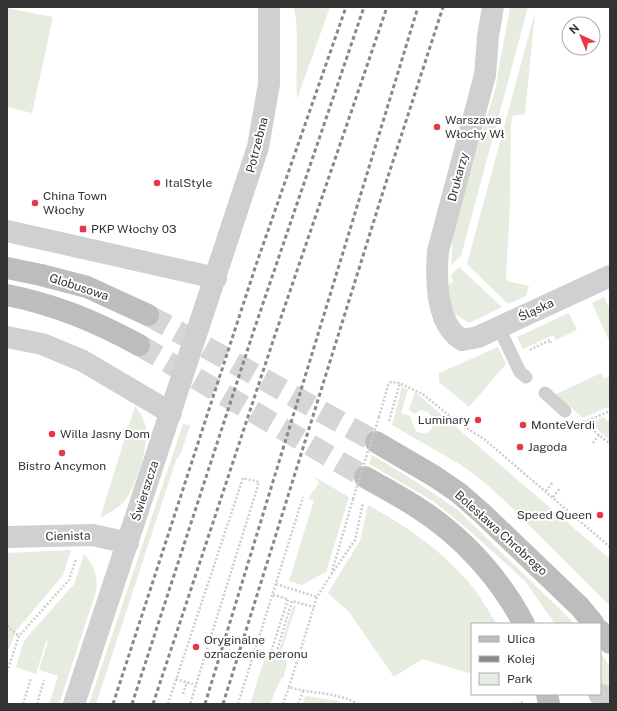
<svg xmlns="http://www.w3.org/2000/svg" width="617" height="711" viewBox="0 0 617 711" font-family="'Public Sans',sans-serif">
<rect width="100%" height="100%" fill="#fff"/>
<g fill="#e6ecdf">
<path d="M294 7H330L297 99C295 69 300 35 294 7Z"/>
<polygon points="510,7 528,7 461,256 451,265 453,228 495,90"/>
<polygon points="7,8 53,17 32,113 7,107"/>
<polygon points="535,12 525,114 512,116 511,126 510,204 506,276 507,281 529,286 526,296 508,304 467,264"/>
<polygon points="459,267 502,307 469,323 451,312 445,287 453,282 451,275"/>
<polygon points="604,297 610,309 610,343 592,303"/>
<polygon points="569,313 577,330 556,340 553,335 523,349 517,337"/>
<polygon points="498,347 506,364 469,407 439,382 439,373"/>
<polygon points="601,373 604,379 610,376 610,406 583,418 556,394"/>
<path d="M402 387 408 390 401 413 410 416 415 430C424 437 434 432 434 420L428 412 421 410 415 414 409 410 415 392 610 559V606L508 504 484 482 461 465 392 425Z"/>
<path d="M135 406C140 412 144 419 146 428 149 446 135 489 123 503 116 509 108 514 100 518Z"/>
<polygon points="604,417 606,421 610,419 610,440 590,423"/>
<polygon points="183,424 190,425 181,453 176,460 96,704 89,704"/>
<polygon points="372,455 418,483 458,510 575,624 555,624 525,581 471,532 433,501 369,464"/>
<path d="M313 476 349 497 326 572 302 585 289 581 314 500 309 499C311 491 317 489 319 482Z"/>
<path d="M368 505C406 526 443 551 471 585 481 597 488 611 497 624H472V674L422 659 394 677 349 612 328 593 360 541Z"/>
<polygon points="71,550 63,575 16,631 7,653 7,553"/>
<path d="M84 554C95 565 98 577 96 592L59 704H49L58 676 39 670 48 641H46L36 674 16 667 24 641 74 584Z"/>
<polygon points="293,606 296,606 280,655 286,660 287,665 283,678 281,678 270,704 250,704 265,657 276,660"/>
<polygon points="600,652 610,667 610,688 600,683"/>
<polygon points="305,696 339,701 340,704 303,704"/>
</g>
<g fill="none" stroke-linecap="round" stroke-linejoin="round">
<g stroke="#d6d6d6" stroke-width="22" stroke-dasharray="22 11" stroke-linecap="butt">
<polyline points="148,315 376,442"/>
<polyline points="139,345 365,477"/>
</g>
<g stroke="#cdcdcd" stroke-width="2.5" stroke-dasharray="2 2" stroke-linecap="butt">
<polyline points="530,350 550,340 551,343"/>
<polyline points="379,417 388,385 391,382 400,383 424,395 457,422 484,439 610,547"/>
<polyline points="389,421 400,383"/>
<polyline points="582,421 610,444"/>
<polyline points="584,422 610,411"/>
<polyline points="593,443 599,435"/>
<polyline points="546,491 553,482"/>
<polyline points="553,497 560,488"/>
<polyline points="353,499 331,575 355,540 363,503"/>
<polyline points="276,584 317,597"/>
<polyline points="273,595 288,599 270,655 275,657 292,601 314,607"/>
<polyline points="7,626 19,636"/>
<polyline points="7,672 19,636 69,580 76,559"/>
<polyline points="176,679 196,685"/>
<polyline points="289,687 317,597 331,575"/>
<polyline points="183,694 187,682"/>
<polyline points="23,704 31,678"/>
<polyline points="37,704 44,680"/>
<polyline points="168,704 243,478 259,482 190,704"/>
<polyline points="238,704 303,497"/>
<path d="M283 704 289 687C311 694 338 692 358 704"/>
<polyline points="298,704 303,691"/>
<polyline points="517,704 524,702"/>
</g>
<g stroke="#d0d0d0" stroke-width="13">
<polyline points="499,328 520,372 526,377"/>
<polyline points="545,393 565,411"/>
</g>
<g stroke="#d0d0d0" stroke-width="22">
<path d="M493 7 488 36 485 75 438 251C436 277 435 324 462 340L478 337 610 276"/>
<polyline points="7,537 93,535 128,543"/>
</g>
<g stroke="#d0d0d0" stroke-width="22">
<polyline points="7,231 216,278"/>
<polyline points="7,337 42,344 83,361 171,413"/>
<polyline points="599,694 610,698"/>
<polyline points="74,704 258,147 269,84 269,7"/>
</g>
<g stroke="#bdbdbd" stroke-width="22">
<polyline points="7,268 41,275 87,287 148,315"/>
<path d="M7 295C56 305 95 321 139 345"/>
<polyline points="376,442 434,476 459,493 484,515 580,607 594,624"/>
<path d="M365 477C382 487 401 497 418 508 462 536 500 578 524 624"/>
<polyline points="600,631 610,643"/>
<polyline points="547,694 549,704"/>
</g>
<g stroke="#888" stroke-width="3" stroke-dasharray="4 3" stroke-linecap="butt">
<polyline points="113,704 256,265 346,7"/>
<polyline points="132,704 255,327 364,7"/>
<polyline points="153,704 274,338 387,7"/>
<polyline points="205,704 418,7"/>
<polyline points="223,704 382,195 443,7"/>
</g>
<polyline stroke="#cdcdcd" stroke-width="2.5" stroke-dasharray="2 2" stroke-linecap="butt" points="353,499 379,417"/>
</g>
<g fill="#e63946" stroke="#fff" stroke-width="1.5">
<circle cx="437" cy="127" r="4"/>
<circle cx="157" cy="183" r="4"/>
<circle cx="35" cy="203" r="4"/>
<rect x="79" y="225" width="8" height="8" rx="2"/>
<circle cx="478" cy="420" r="4"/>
<circle cx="523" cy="425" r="4"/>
<circle cx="52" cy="434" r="4"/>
<circle cx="520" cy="447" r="4"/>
<circle cx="62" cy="453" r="4"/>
<circle cx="600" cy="515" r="4"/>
<circle cx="196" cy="647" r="4"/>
</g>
<g text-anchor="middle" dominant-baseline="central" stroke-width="4" stroke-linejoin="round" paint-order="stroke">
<g font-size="12" fill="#333" stroke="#fff" text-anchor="start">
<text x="445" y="120">Warszawa<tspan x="445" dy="14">Włochy Wł</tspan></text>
<text x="165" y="183">ItalStyle</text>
<text x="43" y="196">China Town<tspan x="43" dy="14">Włochy</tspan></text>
<text x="91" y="229">PKP Włochy 03</text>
<text x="470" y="420" text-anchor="end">Luminary</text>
<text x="531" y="425">MonteVerdi</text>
<text x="60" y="434">Willa Jasny Dom</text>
<text x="528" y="447">Jagoda</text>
<text x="62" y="466" text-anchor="middle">Bistro Ancymon</text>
<text x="592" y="515" text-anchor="end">Speed Queen</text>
<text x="204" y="640">Oryginalne<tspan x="204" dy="14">oznaczenie peronu</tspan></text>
</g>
<g font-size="12" fill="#333" stroke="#fff">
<text transform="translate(257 145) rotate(-76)">Potrzebna</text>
<text transform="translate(458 177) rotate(-75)">Drukarzy</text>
<text transform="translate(79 287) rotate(18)">Globusowa</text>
<text transform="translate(536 310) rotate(-25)">Śląska</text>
<text transform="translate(145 491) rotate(-72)">Świerszcza</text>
<text transform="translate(501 533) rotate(42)">Bolesława Chrobrego</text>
<text transform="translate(68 536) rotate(-1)">Cienista</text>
</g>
</g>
<rect width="617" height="711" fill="none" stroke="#333333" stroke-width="16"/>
<rect x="471" y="623" width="130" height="72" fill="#ffffff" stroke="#adadad"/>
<rect x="479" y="636" width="20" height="6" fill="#bdbdbd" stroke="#adadad"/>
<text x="507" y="643" font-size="12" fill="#333333">Ulica</text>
<rect x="479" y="656" width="20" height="6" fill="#888888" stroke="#adadad"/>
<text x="507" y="663" font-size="12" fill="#333333">Kolej</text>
<rect x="479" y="673" width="20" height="12" fill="#e6ecdf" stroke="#adadad"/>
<text x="507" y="683" font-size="12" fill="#333333">Park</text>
<g transform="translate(581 36) rotate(316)"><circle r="19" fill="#ffffff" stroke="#adadad"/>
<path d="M0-3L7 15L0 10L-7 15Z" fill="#e63946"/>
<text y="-6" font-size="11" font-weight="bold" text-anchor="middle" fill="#333333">N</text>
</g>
</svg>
